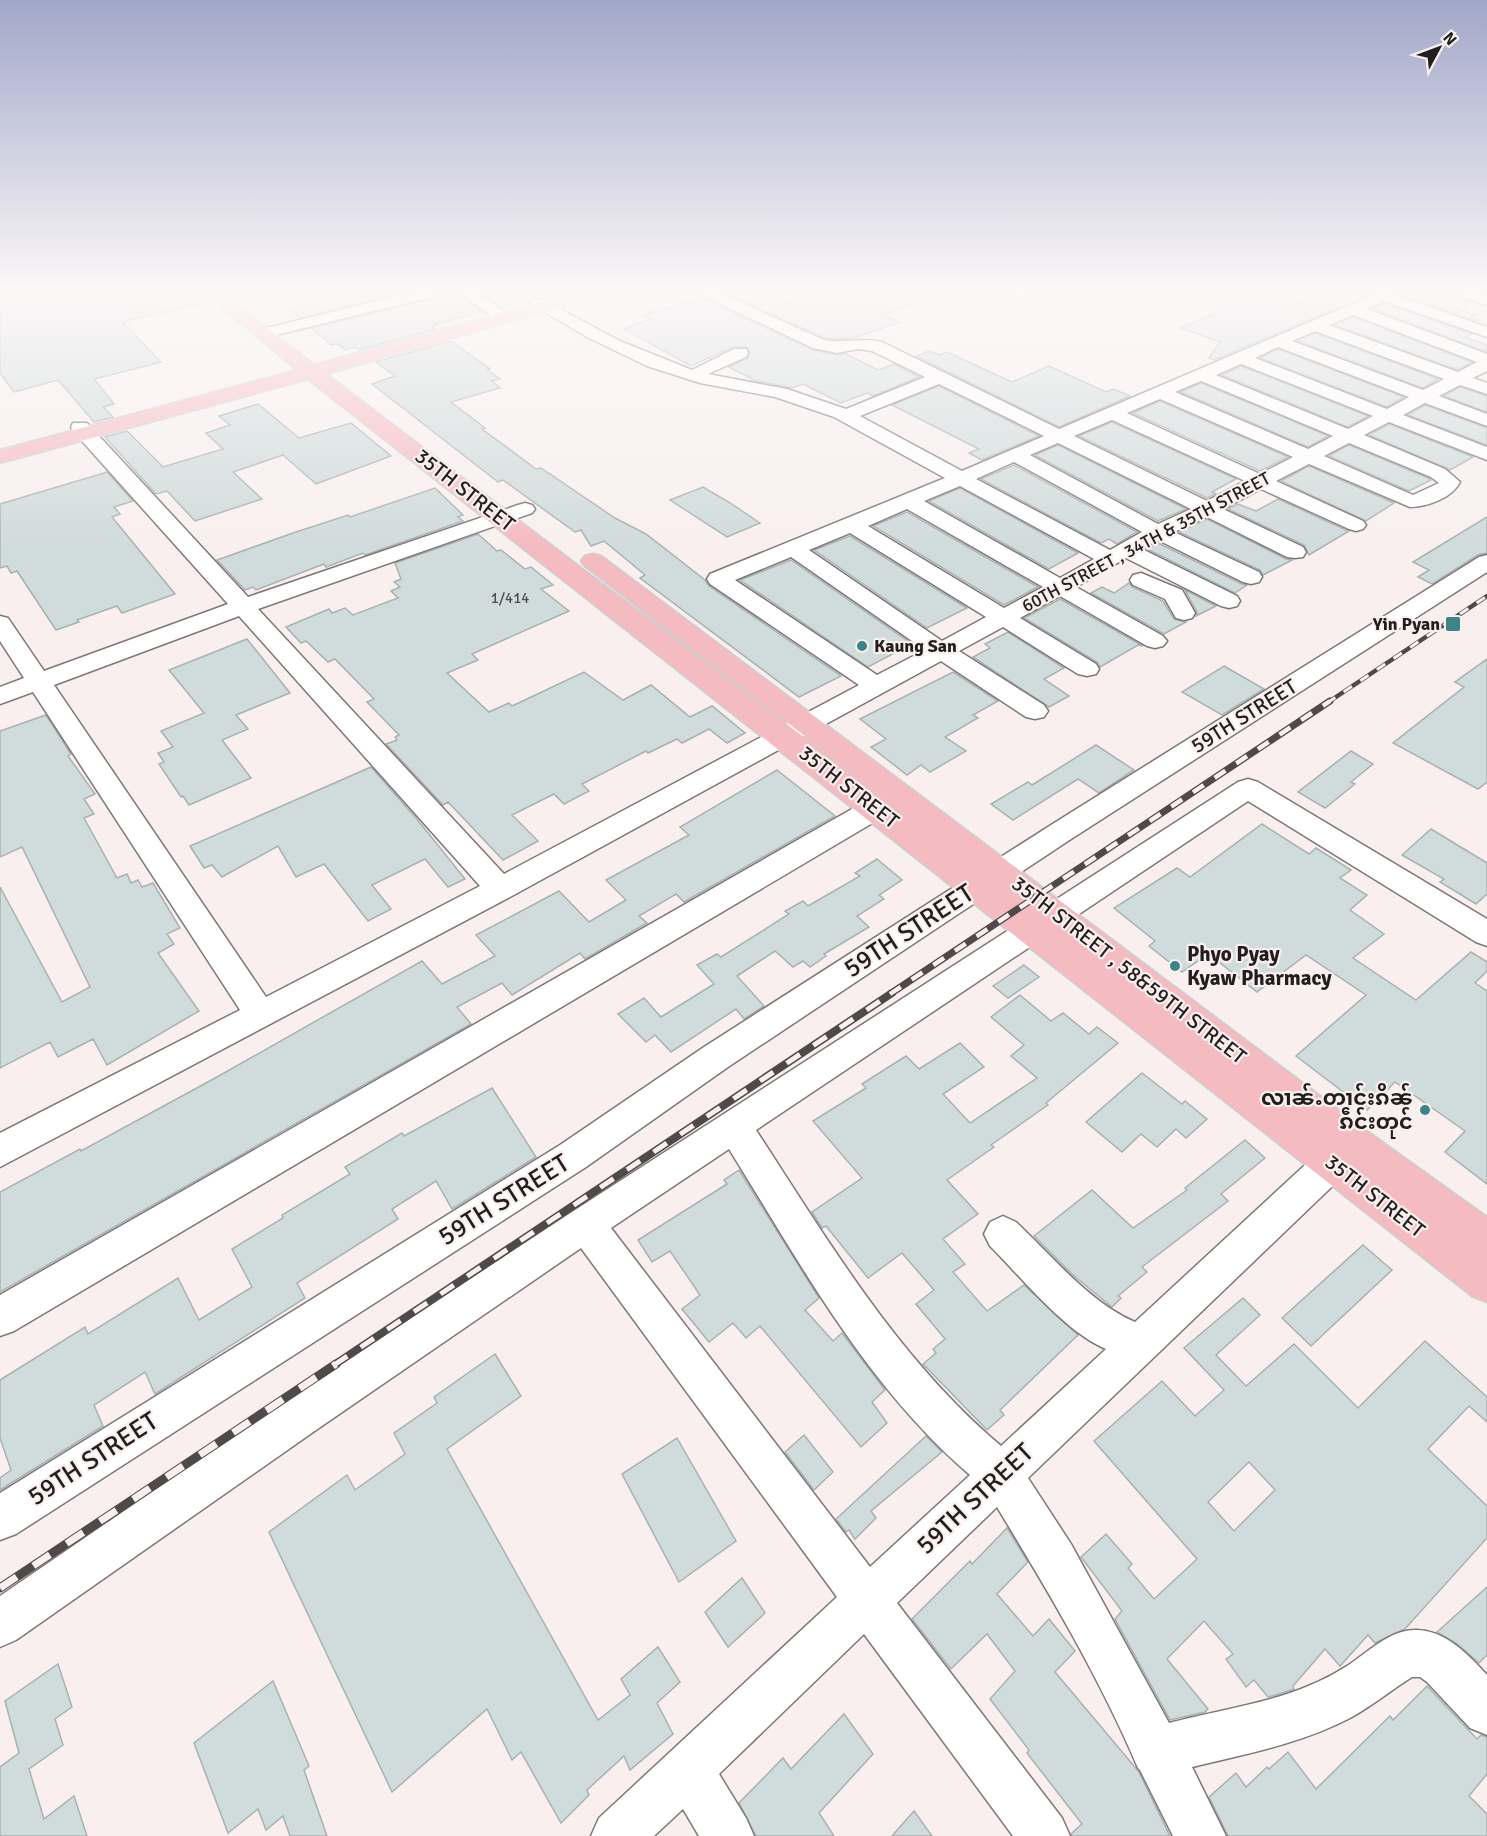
<svg xmlns="http://www.w3.org/2000/svg" width="1487" height="1836" viewBox="0 0 1487 1836" font-family="Signika,'Noto Sans Myanmar',sans-serif">
<rect width="100%" height="100%" fill="#f9efef"/>
<g fill="#d0dbdb" stroke="#a8b2b2" stroke-width="1.5" fill-rule="evenodd">
<polygon points="0,292 202,292 211,301 122,322 161,362 94,379 114,404 103,407 113,417 94,422 58,380 14,392 0,373"/>
<polygon points="267,292 406,292 300,318"/>
<polygon points="444,292 457,292 482,312 436,324 437,325 432,327 435,329 359,350 355,347 345,350 338,344 331,345 312,328 440,297"/>
<polygon points="481,292 533,292 534,297 501,307"/>
<polygon points="723,292 746,292 775,306 819,292 834,292 853,301 878,292 939,292 939,294 883,315 900,322 853,338 839,339 825,338"/>
<polygon points="1185,292 1269,292 1314,308 1326,303 1338,307 1214,360 1209,358 1220,342 1181,328 1225,309"/>
<polygon points="1412,292 1452,292 1456,297 1471,302 1456,309 1475,315 1471,317 1479,320 1476,321 1403,295"/>
<polygon points="702,298 812,350 837,355 846,354 878,370 894,364 919,377 873,396 867,393 841,403 803,384 792,388 754,380 729,367 748,358 750,352 746,347 733,347 691,366 624,329 651,319 642,315"/>
<polygon points="1384,303 1472,334 1465,337 1487,345 1487,352 1373,309"/>
<polygon points="1353,317 1472,362 1458,370 1335,325"/>
<polygon points="1315,333 1438,379 1423,388 1298,341"/>
<polygon points="451,341 490,369 487,370 500,379 492,381 500,388 451,402 485,428 482,429 536,469 541,468 615,518 646,534 705,580 709,586 841,676 799,697 640,578 645,575 604,541 591,546 581,530 575,532 503,480 498,482 372,384 395,376 376,362"/>
<polygon points="1278,349 1404,397 1387,407 1261,358"/>
<polygon points="929,351 939,355 947,352 1012,382 1049,366 1106,392 1113,389 1130,396 1059,427 916,356"/>
<polygon points="1241,366 1368,416 1348,427 1222,375"/>
<polygon points="1201,383 1328,436 1308,447 1181,392"/>
<polygon points="939,386 1039,436 982,460 969,453 979,449 892,405"/>
<polygon points="1460,387 1487,396 1487,412 1444,396"/>
<polygon points="1160,401 1288,457 1260,471 1133,413"/>
<polygon points="258,404 299,438 351,423 391,456 316,484 283,455 233,472 262,499 195,521 167,491 156,494 105,437 127,431 163,467 223,449 206,433 230,425 219,416"/>
<polygon points="1425,405 1487,428 1487,445 1408,415"/>
<polygon points="1112,422 1236,479 1212,492 1216,494 1207,498 1079,436"/>
<polygon points="1389,424 1473,457 1450,470 1369,435"/>
<polygon points="1058,445 1186,509 1158,521 1035,455"/>
<polygon points="1349,445 1430,479 1431,480 1409,491 1329,456"/>
<polygon points="1014,465 1137,532 1117,544 1109,539 1101,543 981,479"/>
<polygon points="1309,466 1394,503 1366,521 1281,481"/>
<polygon points="107,472 133,501 114,507 120,514 112,517 175,594 122,613 117,606 77,620 79,622 56,630 17,571 11,573 7,566 0,568 0,504"/>
<polygon points="703,487 730,503 760,523 727,537 670,500"/>
<polygon points="435,488 463,515 458,517 463,521 365,555 363,553 326,567 324,564 256,590 253,587 245,590 217,560 293,533 348,515 350,517"/>
<polygon points="960,488 1078,553 1049,569 929,501"/>
<polygon points="1278,499 1348,531 1349,531 1309,555 1304,545 1228,509 1238,504 1256,511"/>
<polygon points="907,512 1038,587 1004,605 873,526"/>
<polygon points="1487,517 1487,553 1478,555 1432,584 1418,577 1429,570 1413,562"/>
<polygon points="1207,519 1286,559 1292,560 1263,575 1260,570 1179,532"/>
<polygon points="478,534 497,551 501,550 525,569 531,567 553,585 541,589 569,611 472,654 478,660 447,673 489,712 509,703 512,706 584,672 623,700 651,685 690,717 712,706 745,733 727,743 709,729 682,743 677,739 648,753 646,751 582,784 589,791 564,804 554,794 512,815 538,841 503,860 448,802 443,805 386,744 397,740 395,737 399,735 367,702 374,699 335,659 328,662 306,641 301,643 286,627 329,609 332,613 345,608 353,615 398,598 391,591 400,587 394,582 401,579 395,563"/>
<polygon points="850,536 967,608 927,628 814,550"/>
<polygon points="1158,543 1242,584 1247,585 1235,593 1147,549"/>
<polygon points="791,560 912,644 868,667 740,580"/>
<polygon points="1129,583 1132,587 1163,601 1174,619 1186,622 1164,634 1091,593 1102,587 1114,593"/>
<polygon points="1185,590 1216,606 1196,616 1197,612"/>
<polygon points="1060,599 1143,646 1138,645 1100,667 1097,662 1024,618"/>
<polygon points="1008,632 1064,668 1044,679 1069,696 1049,707 973,657 990,648 985,644"/>
<polygon points="247,639 290,693 236,715 248,729 222,740 251,778 189,805 183,796 181,797 159,764 164,762 158,753 173,747 161,731 204,713 169,670"/>
<polygon points="1487,659 1487,782 1478,789 1393,743 1464,687 1455,682"/>
<polygon points="1224,666 1264,689 1222,715 1182,692"/>
<polygon points="953,672 998,701 973,715 978,718 945,737 966,751 930,772 921,765 907,775 871,747 886,739 860,719"/>
<polygon points="46,715 71,754 68,756 95,794 84,799 94,814 84,818 117,878 127,874 131,883 138,880 142,887 153,883 180,928 167,934 174,944 158,953 199,1011 107,1065 93,1039 58,1057 50,1042 0,1068 0,887 62,1002 90,987 22,847 0,857 0,731"/>
<polygon points="1096,745 1134,770 1099,793 1078,779 1013,820 991,804 1028,782 1032,785"/>
<polygon points="1351,751 1373,764 1351,782 1355,784 1325,808 1298,792"/>
<polygon points="371,767 416,818 465,879 448,887 425,859 372,885 391,909 368,921 324,864 296,877 278,846 222,877 212,865 204,868 190,846"/>
<polygon points="777,770 835,816 684,902 676,894 639,916 647,923 585,959 580,953 512,995 502,983 457,1007 471,1024 0,1292 0,1192 80,1149 81,1151 217,1077 422,961 442,984 495,956 476,935 559,891 589,922 626,900 606,880 689,835 680,827"/>
<polygon points="1262,824 1309,854 1316,848 1351,870 1340,878 1367,895 1350,910 1384,934 1353,958 1416,1000 1471,952 1487,962 1487,971 1475,983 1487,991 1487,1184 1445,1152 1465,1131 1395,1082 1367,1110 1296,1056 1366,995 1306,955 1257,992 1215,959 1210,962 1204,957 1182,972 1149,946 1155,941 1114,908 1177,868 1190,877"/>
<polygon points="1431,829 1487,863 1487,894 1476,904 1440,882 1444,879 1402,855"/>
<polygon points="877,859 902,880 879,895 884,899 857,916 869,927 824,954 826,956 810,967 803,961 793,967 775,951 737,976 764,1006 744,1019 736,1009 671,1052 655,1035 646,1042 618,1014 644,998 661,1017 714,984 697,965 717,954 721,957 789,914 785,911 803,901 808,906 860,876 855,873"/>
<polygon points="1024,965 1039,977 1008,998 993,986"/>
<polygon points="1020,995 1051,1021 1063,1013 1089,1034 1097,1027 1118,1043 1046,1103 1048,1105 991,1145 994,1147 947,1180 978,1214 943,1239 965,1264 953,1272 987,1311 1024,1285 1078,1335 1000,1410 1004,1415 987,1430 923,1364 936,1353 933,1349 945,1339 916,1304 934,1290 902,1253 868,1278 826,1226 822,1228 812,1212 862,1178 813,1121 866,1088 862,1084 906,1056 919,1069 960,1043 984,1067 943,1094 970,1123 1037,1078 1011,1056 1024,1045 991,1017"/>
<polygon points="1142,1073 1182,1104 1185,1101 1207,1119 1186,1138 1176,1129 1157,1147 1141,1134 1122,1152 1086,1122"/>
<polygon points="492,1088 536,1157 452,1209 436,1181 392,1209 398,1219 297,1283 305,1298 155,1394 145,1372 94,1405 103,1426 0,1490 0,1478 11,1470 0,1438 0,1380 85,1327 88,1334 178,1278 199,1320 252,1287 232,1249 283,1218 282,1215 350,1174 345,1167 402,1133 404,1136"/>
<polygon points="1245,1140 1265,1158 1221,1194 1228,1201 1142,1267 1147,1272 1118,1296 1121,1298 1112,1307 1074,1276 1034,1236 1092,1190 1133,1228 1187,1190 1185,1188"/>
<polygon points="739,1170 819,1298 805,1310 833,1341 842,1333 885,1390 872,1402 887,1423 861,1447 760,1326 746,1338 733,1323 709,1342 682,1309 700,1295 670,1251 652,1262 638,1240 727,1184 724,1180"/>
<polygon points="1363,1245 1392,1270 1311,1346 1282,1318"/>
<path d="M1243 1298 1260 1315 1216 1355 1246 1386 1294 1344 1358 1408 1425 1341 1487 1397V1422L1469 1406 1428 1449 1487 1506V1538L1405 1629 1375 1643 1368 1635 1340 1666 1325 1649 1293 1686 1294 1689 1282 1693 1268 1697 1254 1680 1246 1687 1226 1659 1233 1654 1204 1621 1167 1659 1208 1709 1205 1712 1170 1720 1115 1619 1122 1611 1081 1557 1106 1534 1132 1564 1128 1568 1154 1599 1197 1559 1094 1441 1162 1381 1195 1416 1224 1390 1184 1348ZM1249 1462 1275 1490 1234 1531 1208 1502Z"/>
<polygon points="495,1354 521,1396 447,1449 598,1720 630,1695 621,1679 658,1647 680,1682 657,1703 673,1734 630,1770 624,1756 587,1790 589,1795 561,1823 521,1752 512,1760 487,1709 392,1792 269,1532 347,1475 355,1490 405,1454 394,1433 437,1403 434,1397"/>
<polygon points="804,1435 833,1472 814,1490 785,1452"/>
<polygon points="926,1436 942,1452 871,1511 876,1518 855,1539 849,1530 846,1532 836,1519"/>
<polygon points="677,1438 736,1541 679,1582 622,1474"/>
<polygon points="1007,1528 1028,1562 997,1594 1033,1636 1049,1619 1075,1651 1055,1672 1139,1772 1170,1836 1072,1836 1071,1834 1082,1824 1027,1753 1029,1750 990,1699 1015,1671 987,1634 951,1669 912,1619 970,1561 972,1564"/>
<polygon points="742,1578 765,1613 728,1647 705,1612"/>
<polygon points="1487,1587 1487,1655 1479,1663 1456,1643 1437,1632"/>
<polygon points="58,1664 72,1707 55,1719 63,1745 29,1769 44,1819 74,1796 87,1836 0,1836 0,1767 19,1753 5,1701"/>
<polygon points="273,1681 309,1766 304,1770 327,1836 290,1836 283,1816 266,1830 258,1809 228,1833 194,1743"/>
<polygon points="1427,1686 1477,1739 1481,1735 1487,1737 1487,1774 1469,1796 1487,1814 1487,1836 1228,1836 1209,1797 1236,1773 1246,1787 1267,1767 1269,1769 1288,1752 1316,1789 1390,1716 1393,1720"/>
<polygon points="844,1714 873,1754 819,1813 834,1836 756,1836 739,1803 783,1758 791,1769"/>
<polygon points="914,1811 932,1836 892,1836"/>
</g>
<g fill="none" stroke-linecap="round" stroke-linejoin="round">
<defs>
<g id="minor">
<polygon points="415,292 442,292 439,295 264,338 256,333 258,330"/>
<polygon points="459,292 477,292 512,318 510,321 498,321"/>
<path d="M698 292H718L824 340C844 344 862 337 882 342L1059 429 1380 292H1401L1398 296 1487 327V337L1384 301 1367 309 1487 354V371L1473 378 1487 383V394L1460 385 1439 396 1487 414V426L1425 403 1403 415 1487 447V460L1389 422 1364 435 1445 469 1460 482C1452 498 1427 507 1410 507L1309 464 1276 481 1363 521 1366 525 1363 529 1356 531 1349 529 1261 489 1223 509 1303 547 1306 552 1303 557 1295 558 1287 557 1207 517 1174 532 1259 572 1262 577 1259 582 1251 584 1243 582 1158 540 1142 549 1237 596 1240 601 1237 606 1229 608 1221 606 1126 558 1076 587 1163 636 1167 641 1163 646 1155 648 1147 646 1060 596 1020 618 1096 664 1099 669 1096 674 1087 676 1078 674 1003 627 959 651 1044 705 1048 711 1044 717 1035 719 1026 717 941 661 510 897 0 1167V1133L240 1010 33 692 0 704V687L24 678 0 641V616L8 618 44 671 228 604 73 431 71 427 73 423H87L248 597 518 505 525 503 532 505 535 509 532 513 258 609 504 874 859 685 710 584 707 579 710 574 945 478 834 417 775 397 700 383 647 366 589 338 529 303 537 298 543 300 620 341 692 370 734 349H746L748 353 746 357 708 374 787 389 846 409 925 377 872 351 858 349 837 353 813 348 701 295ZM1353 315 1477 362 1458 372 1329 325ZM1315 331 1444 379 1423 390 1292 341ZM1278 347 1409 397 1387 409 1255 358ZM1241 364 1373 416 1348 429 1216 375ZM1201 381 1333 436 1308 449 1175 392ZM939 384 1044 436 962 471 860 416ZM1160 399 1293 457 1260 474 1127 413ZM1112 420 1245 481 1207 501 1074 436ZM1058 443 1191 509 1158 524 1030 455ZM1349 443 1431 477 1439 483 1413 495 1324 456ZM1014 462 1142 532 1110 550 976 479ZM960 486 1094 559 1060 578 924 501ZM907 509 1043 587 1004 608 868 526ZM850 533 986 617 942 641 809 550ZM791 557 925 650 877 675 735 580ZM239 616 480 886 266 997 54 685Z"/>
<polygon points="1454,292 1478,292 1487,295 1487,305 1457,295"/>
<polygon points="1487,555 1487,572 1071,839 728,1067 586,1167 16,1534 0,1540 0,1493 560,1145 704,1047 1051,825 1479,557"/>
<polygon points="1141,573 1182,590 1195,613 1192,618 1184,620 1176,618 1165,599 1133,585 1130,580 1133,575"/>
<path d="M1248 779 1258 782 1487 919V946L1476 942 1248 801 756 1130C829 1242 898 1359 1001 1446L1106 1349C1065 1332 1022 1278 990 1246L984 1234 990 1222 1003 1216 1016 1222C1051 1255 1091 1304 1135 1322L1319 1152 1335 1134 1347 1129 1359 1134 1365 1145 1359 1156 1345 1174 1028 1478 1071 1544 1169 1723C1230 1707 1293 1701 1347 1666 1367 1653 1389 1630 1415 1630 1444 1629 1469 1655 1487 1675V1735L1470 1728 1427 1682 1420 1677H1412C1391 1690 1372 1706 1350 1718 1300 1744 1246 1754 1192 1767L1226 1836H1173L1140 1770 1138 1768C1100 1678 1048 1591 997 1507L897 1603 1062 1818 1070 1836H1013L864 1634 719 1774 746 1818 754 1836H699L683 1809 654 1836H591L599 1818 837 1597 581 1248 316 1430 16 1640 0 1647V1596L286 1400 572 1212 1238 782ZM729 1149C800 1263 866 1386 970 1475L870 1567 611 1228Z"/>
<polygon points="876,799 886,801 890,808 886,815 14,1331 0,1336 0,1295 866,801"/>
</g>
<polygon id="major" points="204,292 222,292 314,365 577,292 603,292 601,296 326,374 934,836 585,566 581,561 585,556 593,554 601,556 1364,1129 1487,1217 1487,1302 1472,1296 308,379 0,463 0,450 297,370"/>
</defs>
<use href="#minor" stroke="#7f7676" stroke-width="3"/>
<use href="#major" stroke="#cecece" stroke-width="3"/>
<use href="#minor" fill="#fff" fill-rule="evenodd"/>
<use href="#major" fill="#f4bbc1" fill-rule="evenodd"/>
<defs>
<polyline id="rail-far3" points="1327,703 1487,596"/>
<polyline id="rail-far2" points="890,994 1330,701"/>
<polyline id="rail-far1" points="334,1365 892,993"/>
<polyline id="rail" points="0,1588 336,1364"/>
</defs>
<use href="#rail-far3" stroke="#4f4949" stroke-width="4.5"/>
<use href="#rail-far2" stroke="#4f4949" stroke-width="7"/>
<use href="#rail-far1" stroke="#4f4949" stroke-width="8"/>
<use href="#rail" stroke="#4f4949" stroke-width="9"/>
<use href="#rail-far3" stroke="#f9efef" stroke-width="3" stroke-dasharray="10" stroke-linecap="butt"/>
<use href="#rail-far2" stroke="#f9efef" stroke-width="4.5" stroke-dasharray="13" stroke-linecap="butt"/>
<use href="#rail-far1" stroke="#f9efef" stroke-width="5" stroke-dasharray="16" stroke-linecap="butt"/>
<use href="#rail" stroke="#f9efef" stroke-width="7" stroke-dasharray="20" stroke-linecap="butt"/>
</g>
<linearGradient id="sky" x2="0" y2="1"><stop stop-color="#a1a7c8"/><stop offset="0.53" stop-color="#fcf8f8"/><stop offset="1" stop-color="#fcf8f8" stop-opacity="0"/></linearGradient>
<rect width="1487" height="549" fill="url(#sky)"/>
<g fill="#3c8487" stroke="#f9efef" stroke-width="2">
<rect x="1445" y="616" width="16" height="16" rx="3"/>
<circle cx="862" cy="646" r="6"/>
<circle cx="1175" cy="966" r="6"/>
<circle cx="1425" cy="1110" r="6"/>
</g>
<g text-anchor="middle" dominant-baseline="central" stroke-width="4.5" stroke-linejoin="round" paint-order="stroke">
<g font-size="15" fill="#4e4d4d">
<text x="510" y="598">1/414</text>
</g>
<g font-size="18" fill="#221e1e" stroke="#f9efef">
<text transform="translate(1146 542) rotate(-28)">60TH STREET , 34TH &amp; 35TH STREET</text>
</g>
<g font-size="18" font-weight="bold" fill="#221e1e" stroke="#f9efef" text-anchor="end">
<text x="1440" y="624">Yin Pyan</text>
<text x="874" y="646" text-anchor="start">Kaung San</text>
</g>
<g font-size="21" fill="#221e1e" stroke="#f9efef">
<text transform="translate(465 490) rotate(38)">35TH STREET</text>
<text transform="translate(1244 716) rotate(-32)">59TH STREET</text>
<text transform="translate(849 787) rotate(38)">35TH STREET</text>
<text transform="translate(1129 970) rotate(38)">35TH STREET , 58&amp;59TH STREET</text>
<text transform="translate(1375 1196) rotate(38)">35TH STREET</text>
</g>
<g font-size="21" font-weight="bold" fill="#221e1e" stroke="#f9efef" text-anchor="start">
<text x="1187" y="954">Phyo Pyay<tspan x="1187" dy="24">Kyaw Pharmacy</tspan></text>
<text x="1413" y="1098" text-anchor="end">လၢၼ်ႉတၢင်းၵိၼ်<tspan x="1413" dy="24">ၵဵင်းတုင်</tspan></text>
</g>
<g font-size="26" fill="#221e1e" stroke="#f9efef">
<text transform="translate(909 931) rotate(-33)">59TH STREET</text>
<text transform="translate(504 1200) rotate(-32)">59TH STREET</text>
<text transform="translate(93 1459) rotate(-33)">59TH STREET</text>
<text transform="translate(975 1499) rotate(-43)">59TH STREET</text>
</g>
</g>
<g transform="translate(1439 48) rotate(49)" stroke="#f9efef" stroke-width="4.5" paint-order="stroke">
<path d="M0-4.5L10 22L0 15L-10 22Z" fill="#221e1e"/>
<text y="-9" font-size="16" font-weight="bold" text-anchor="middle" fill="#221e1e">N</text>
</g>
</svg>
